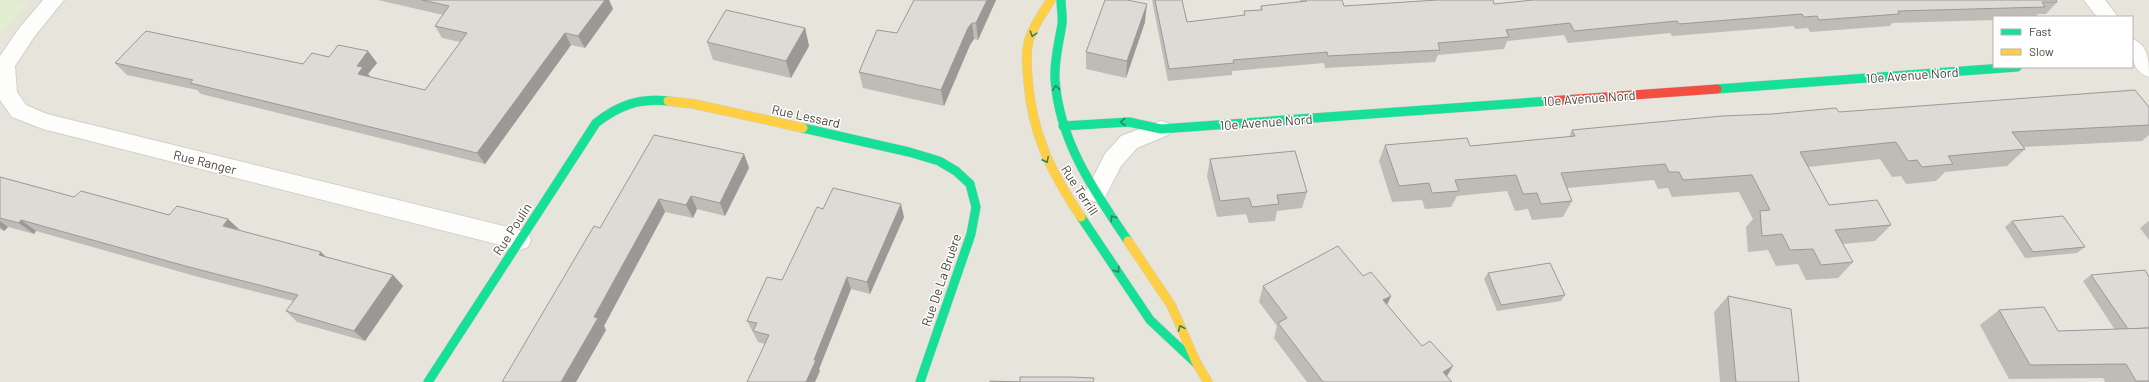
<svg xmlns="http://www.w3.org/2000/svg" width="2149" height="382" viewBox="0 0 2149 382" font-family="Barlow,sans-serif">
<rect width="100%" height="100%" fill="#f4f2ee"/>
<path fill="#e7e4dc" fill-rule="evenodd" d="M0 0H2149V382H0ZM1994 17H2132V67H1994Z"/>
<polygon fill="#e1eecf" points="0,0 29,2 0,35"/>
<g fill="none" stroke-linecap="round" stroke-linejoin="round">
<defs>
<g id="street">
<polygon points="43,0 64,0 34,37 15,66 17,92 26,105 47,114 520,230 528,233 531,240 528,247 520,250 43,129 12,117 0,100 0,56 20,27"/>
<polygon points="2084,0 2105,0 2118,17 2097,17"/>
<path d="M2132 39C2149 45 2149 61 2149 77 2131 71 2132 55 2132 39Z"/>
<polygon points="1161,121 1168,123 1172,129 1168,135 1137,148 1121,166 1104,199 1096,202 1088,199 1085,193 1105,154 1121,136"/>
</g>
<g id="fast">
<path d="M1061 0C1061 8 1063 16 1062 24 1059 43 1054 60 1055 79 1059 141 1094 191 1128 241"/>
<polyline points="1717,89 2017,67"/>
<polyline points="1063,126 1129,122 1161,129 1549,101"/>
<polyline points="803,128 909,152 939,161 956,171 970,184 976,207 971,234 920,382"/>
<polyline points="1081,217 1150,320 1197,364"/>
<path d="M428 382 596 123C619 105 639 98 668 101"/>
</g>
<g id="slow">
<path d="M1051 0C1043 13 1033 26 1029 40 1025 53 1027 67 1028 80 1032 134 1051 172 1081 217"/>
<polyline points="668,101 694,104 803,128"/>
<polyline points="1128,241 1171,305 1197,364 1208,382"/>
</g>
<polyline id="jam" points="1549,101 1717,89"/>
</defs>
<use href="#street" stroke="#d2d0cb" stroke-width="2"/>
<use href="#fast" stroke="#d3cfc5" stroke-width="10"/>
<use href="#slow" stroke="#d3cfc5" stroke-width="10"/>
<use href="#jam" stroke="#d3cfc5" stroke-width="10"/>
<use href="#street" fill="#fdfdfc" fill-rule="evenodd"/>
<use href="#fast" stroke="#16e098" stroke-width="9"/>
<use href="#slow" stroke="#ffcf43" stroke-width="9"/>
<use href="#jam" stroke="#f24e42" stroke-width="9"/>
</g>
<g fill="#bfbcb8">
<polygon points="378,0 609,0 613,9 585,48 571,45 485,164 201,94 197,90 127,75 115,63 303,64 329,57 368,51 377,63 368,74 371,77 425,90 460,42 442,38 435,26 443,15"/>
<polygon points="996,0 978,40 974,39 970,45 944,106 863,88 859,72 897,33"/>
<polygon points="1152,0 1182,0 1187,22 1244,16 1244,11 1260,10 1261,6 1300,2 1300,0 1342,0 1344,6 1429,1 1429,0 1477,0 1494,4 2057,2 2046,14 2038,14 2035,17 1994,17 1994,20 1892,23 1890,26 1810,32 1808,28 1795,29 1794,26 1672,36 1670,33 1568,43 1564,35 1507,41 1504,49 1438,55 1435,62 1325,68 1324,63 1232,71 1232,75 1168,81"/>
<polygon points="1145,22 1126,78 1086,69 1086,52"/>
<polygon points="805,28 809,46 791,78 713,60 707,42"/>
<polygon points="2149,107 2149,135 2142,141 2023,147 2025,149 2007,166 1945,172 1936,181 1906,184 1901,176 1892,177 1880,159 1808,167 1829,205 1891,225 1875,241 1843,244 1853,262 1838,278 1806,280 1798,264 1776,266 1768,250 1748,252 1746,227 1753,219 1739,192 1672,197 1668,188 1658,189 1654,180 1567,188 1572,201 1563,217 1532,220 1528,209 1515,211 1507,191 1457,196 1451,207 1425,209 1422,200 1392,202 1379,161 1385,145 1470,146 1569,137 1572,130 1839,112"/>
<polygon points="744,154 749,168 725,216 697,209 693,218 665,212 604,326 606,330 576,382 600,228"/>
<polygon points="1210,159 1307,192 1302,208 1277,211 1275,221 1249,223 1246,214 1217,217 1207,176"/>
<polygon points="0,177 74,197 169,215 240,231 321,252 326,257 393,275 403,286 365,341 297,322 286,311 293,301 202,278 36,231 34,234 8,227 4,231 0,229"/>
<polygon points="904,217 870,294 851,289 819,369 820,371 765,344 758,342 747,321 782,280"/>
<polygon points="2012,221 2085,247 2077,253 2025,258 2005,227"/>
<polygon points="2149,221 2149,240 2140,228"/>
<polygon points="1488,273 1565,295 1561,301 1497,311 1484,279"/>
<polygon points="2091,275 2149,277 2149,382 2105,382 2103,378 2009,379 1980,325 1999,310 2058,331 2115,330 2083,281"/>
<polygon points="1363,276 1391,296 1387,305 1452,382 1307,382 1274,338 1277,326 1259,302 1263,286"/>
<polygon points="1728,296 1799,382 1720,382 1714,312"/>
</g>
<g fill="#9b9996">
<polygon points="605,0 609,0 613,9 585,48 578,36"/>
<polygon points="987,0 996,0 978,40 976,23"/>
<polygon points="1147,4 1145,22 1126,78 1127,61"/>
<polygon points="972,23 974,39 970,45 944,106 941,90 968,28"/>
<polygon points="805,28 809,46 791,78 786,61"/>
<polygon points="565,33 571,45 485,164 477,153"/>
<polygon points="368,51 377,63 368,74 372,79 358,74 357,66"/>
<polygon points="744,154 749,168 725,216 720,203"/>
<polygon points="691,196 697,209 693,218 686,205"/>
<polygon points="659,199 665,212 604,326 606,330 576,382 561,382 594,317"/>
<polygon points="901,204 904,217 870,294 867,282"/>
<polygon points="228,219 240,230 223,226"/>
<polygon points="21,220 36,231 34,234 19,223"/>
<polygon points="0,221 8,227 4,231 0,227"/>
<polygon points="321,252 332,263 319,255"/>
<polygon points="393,275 403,286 365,341 354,331"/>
<polygon points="847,277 851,289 819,369 820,371 815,382 806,382 814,360"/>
<polygon points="1391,296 1384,311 1383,300"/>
<polygon points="1453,366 1444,381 1443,372"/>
</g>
<g fill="#dedbd6" stroke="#9b9996">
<polygon points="422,0 605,0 578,36 565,33 477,153 190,83 193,80 115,63 146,31 303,64 312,53 329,57 338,45 368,51 357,66 363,67 358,74 425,90 467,33 435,26 449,6"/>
<polygon points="914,0 987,0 976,23 972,23 968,28 941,90 859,72 877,30 897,33"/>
<polygon points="1105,0 1127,0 1147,4 1127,61 1086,52"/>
<polygon points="1155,0 1182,0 1187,22 1245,15 1244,11 1262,10 1261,6 1307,1 1306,0 1342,0 1344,6 1437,0 1493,0 1494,4 1533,0 2056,0 2057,2 2042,2 2045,7 1898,11 1899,14 1819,20 1817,16 1804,17 1802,14 1679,24 1677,21 1574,31 1570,23 1506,30 1509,37 1438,43 1440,50 1328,56 1327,52 1233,60 1234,63 1169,69"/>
<polygon points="726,10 805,28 786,61 707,42"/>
<polygon points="2135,90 2149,107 2149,125 2012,132 2025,149 1948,156 1953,164 1922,167 1917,160 1908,161 1896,142 1800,152 1829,205 1877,200 1891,225 1835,230 1853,262 1821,265 1813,249 1790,250 1782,234 1762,236 1760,211 1770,210 1752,175 1683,180 1679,172 1669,172 1665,164 1561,173 1572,201 1541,204 1537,193 1523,194 1516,175 1455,180 1459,191 1432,193 1429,183 1399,186 1385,145 1467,138 1470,146 1575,136 1572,130 1722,116 1772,114 1836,108 1839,112"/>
<polygon points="654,135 744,154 720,203 691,196 686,205 659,199 594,317 598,318 561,382 502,382 594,226 600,228"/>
<polygon points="1295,151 1307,192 1277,195 1279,204 1252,207 1249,198 1220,201 1210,159"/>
<polygon points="0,177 74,197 81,191 169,215 177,206 228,219 223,226 321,252 319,255 393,275 354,331 286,311 298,295 189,267 21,220 19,223 0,218"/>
<polygon points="833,188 901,204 867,282 847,277 814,360 816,360 806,382 747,382 769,335 753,331 757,323 747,321 767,277 782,280 817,207 823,209"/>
<polygon points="2063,216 2085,247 2033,252 2012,221"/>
<polygon points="1338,246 1363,276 1371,272 1391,296 1383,300 1422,346 1430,341 1453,366 1443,372 1452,382 1323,382 1278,323 1287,318 1263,286"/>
<polygon points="1550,263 1565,295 1501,305 1488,273"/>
<polygon points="2145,270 2149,277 2149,328 2128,329 2091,275"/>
<polygon points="1728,296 1791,309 1799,382 1736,382"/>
<polygon points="2044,307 2058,331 2149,328 2149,381 2136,381 2126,364 2030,365 1999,310"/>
<polygon points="1020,377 1070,377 1094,378 1093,382 990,382 990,381 1020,382"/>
</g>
<defs><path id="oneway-chevron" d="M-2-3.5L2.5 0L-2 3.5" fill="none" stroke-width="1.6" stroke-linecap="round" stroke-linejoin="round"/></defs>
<g stroke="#36825f">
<use href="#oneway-chevron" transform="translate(1033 34) rotate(108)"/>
<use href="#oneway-chevron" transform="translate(1056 88) rotate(-96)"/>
<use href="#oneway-chevron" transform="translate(1123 122) rotate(178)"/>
<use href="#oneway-chevron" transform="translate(1046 160) rotate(64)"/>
<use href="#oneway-chevron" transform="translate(1113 218) rotate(-124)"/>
<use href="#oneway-chevron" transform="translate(1117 270) rotate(56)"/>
<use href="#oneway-chevron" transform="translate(1181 328) rotate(-113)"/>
</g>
<g text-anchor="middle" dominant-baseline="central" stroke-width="3" stroke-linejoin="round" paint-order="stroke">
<g font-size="13" fill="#4b4439" stroke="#fff">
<text transform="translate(1912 75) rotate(-4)">10e Avenue Nord</text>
<text transform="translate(1589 98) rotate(-4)">10e Avenue Nord</text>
<text transform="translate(806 116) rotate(12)">Rue Lessard</text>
<text transform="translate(1266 122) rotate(-4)">10e Avenue Nord</text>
<text transform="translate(205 162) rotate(14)">Rue Ranger</text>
<text transform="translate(1080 190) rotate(57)">Rue Terrill</text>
<text transform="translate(512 229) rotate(-57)">Rue Poulin</text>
<text transform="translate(941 280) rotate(-71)">Rue De La Bruère</text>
</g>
</g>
<rect x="1993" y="16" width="140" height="52" fill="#ffffff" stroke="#b7b4b0"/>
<rect x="2001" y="29" width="20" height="6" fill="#16e098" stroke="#b7b4b0"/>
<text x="2029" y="36" font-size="12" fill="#4b4439">Fast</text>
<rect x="2001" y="49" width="20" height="6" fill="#ffcf43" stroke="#b7b4b0"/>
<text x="2029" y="56" font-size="12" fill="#4b4439">Slow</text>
</svg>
